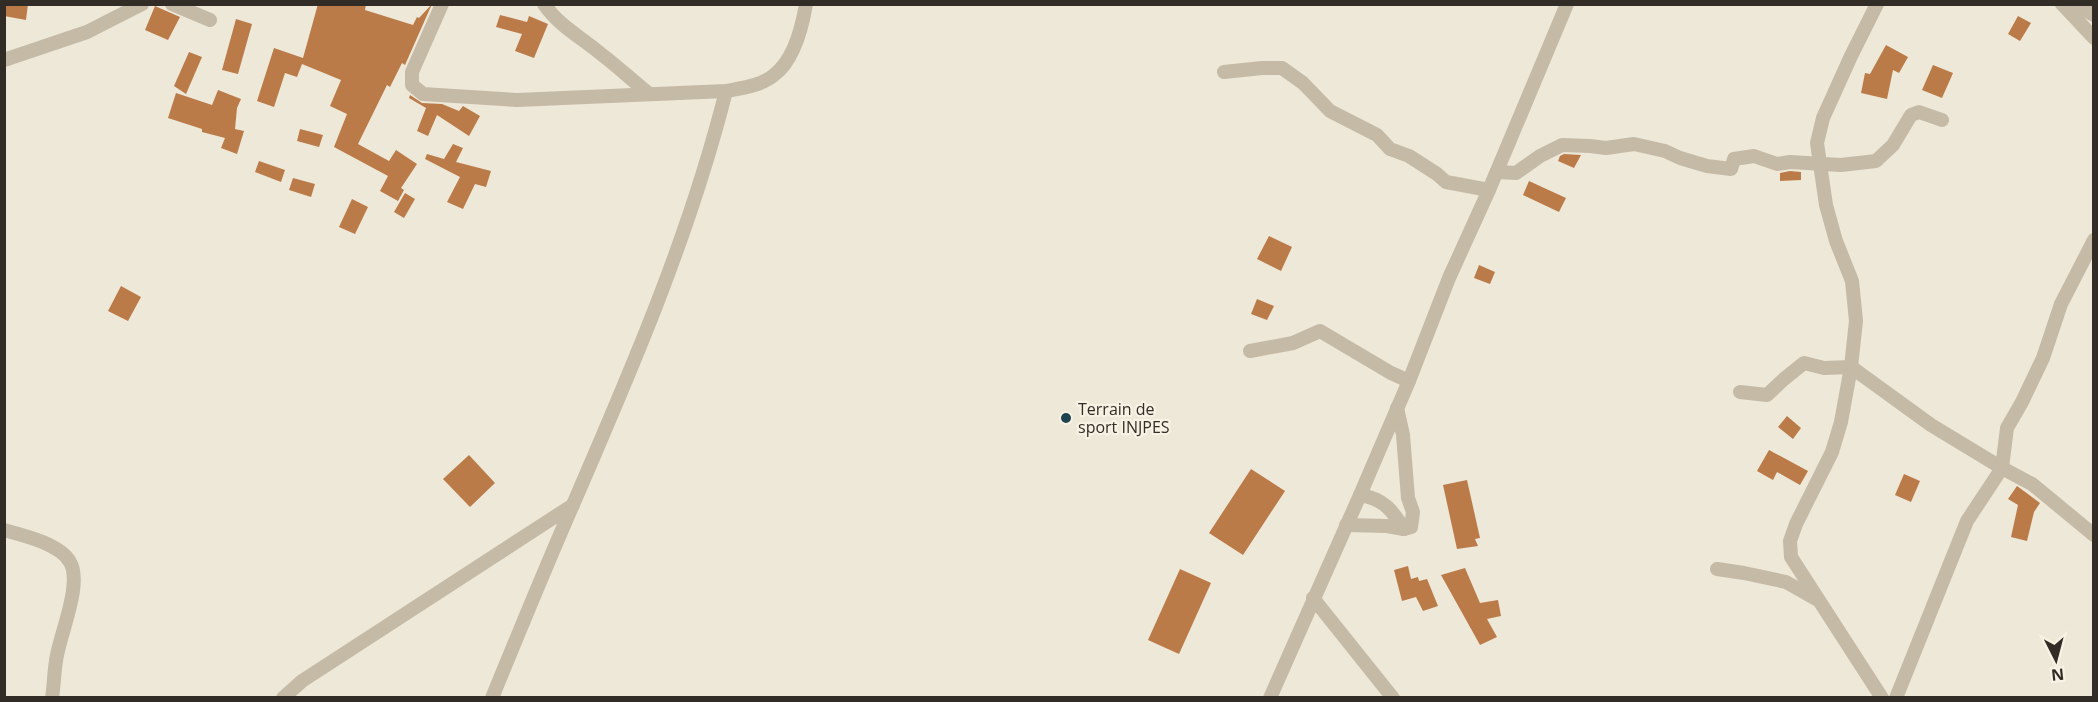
<svg xmlns="http://www.w3.org/2000/svg" width="2098" height="702" viewBox="0 0 2098 702" font-family="'Open Sans',sans-serif">
<rect width="100%" height="100%" fill="#eee8d8"/>
<g fill="#bb7b49">
<polygon points="4,4 28,4 26,20 4,16"/>
<polygon points="318,4 366,4 365,10 413,25 417,17 419,18 432,4 405,65 402,63 390,87 387,85 358,144 389,161 396,150 417,164 401,188 404,190 398,201 380,191 388,176 334,147 347,114 330,106 341,80 302,64 297,77 285,73 274,107 257,101 274,48 303,58"/>
<polygon points="155,6 180,17 168,40 145,30"/>
<polygon points="500,15 527,22 529,16 548,24 534,58 515,51 522,34 496,27"/>
<polygon points="2018,16 2031,23 2020,41 2008,34"/>
<polygon points="236,19 252,24 238,74 222,70"/>
<polygon points="1886,45 1908,57 1899,73 1893,70 1887,99 1861,93 1865,73 1870,74"/>
<polygon points="189,52 202,57 186,94 174,86"/>
<polygon points="1933,65 1953,73 1942,98 1922,90"/>
<polygon points="218,90 241,99 237,108 235,129 244,131 237,154 221,148 225,138 202,132 202,129 168,118 176,93 212,105"/>
<polygon points="410,95 422,103 442,104 459,111 463,106 480,116 469,136 437,115 428,136 417,131 426,108 409,98"/>
<polygon points="300,129 323,135 319,147 297,141"/>
<polygon points="453,144 463,148 456,162 491,171 486,187 475,184 463,209 447,202 460,177 425,159 427,154 444,159"/>
<polygon points="1564,154 1581,155 1574,168 1558,161 1560,156"/>
<polygon points="259,161 285,170 281,182 255,172"/>
<polygon points="1790,171 1801,172 1801,180 1780,181 1780,173"/>
<polygon points="293,178 315,184 311,197 289,190"/>
<polygon points="1529,181 1566,198 1559,212 1523,195"/>
<polygon points="405,193 415,199 404,218 394,212"/>
<polygon points="352,199 368,207 355,234 339,227"/>
<polygon points="1269,236 1292,247 1281,271 1257,259"/>
<polygon points="1479,265 1495,272 1490,284 1474,278"/>
<polygon points="121,286 141,297 128,321 108,311"/>
<polygon points="1257,299 1274,306 1267,320 1251,314"/>
<polygon points="1787,416 1801,428 1793,439 1778,427"/>
<polygon points="1769,450 1808,471 1800,485 1777,472 1773,480 1757,471"/>
<polygon points="469,455 495,483 470,507 443,479"/>
<polygon points="1251,469 1285,491 1243,555 1209,533"/>
<polygon points="1904,474 1920,481 1911,502 1895,495"/>
<polygon points="1467,480 1480,538 1475,539 1478,546 1457,549 1443,485"/>
<polygon points="2017,486 2040,503 2034,512 2027,541 2011,537 2018,505 2008,499"/>
<polygon points="1408,566 1411,579 1418,577 1419,581 1427,579 1438,606 1423,611 1416,597 1402,601 1394,570"/>
<polygon points="1465,568 1480,603 1498,600 1501,616 1487,619 1497,637 1480,645 1441,575"/>
<polygon points="1180,569 1211,583 1179,654 1148,640"/>
</g>
<g fill="none" stroke-linecap="round" stroke-linejoin="round">
<g stroke="#c5baa6" stroke-width="14">
<polyline points="172,4 210,20"/>
<path d="M442 4 412 72V85L423 94 517 100 726 91C742 88 761 86 774 75 794 60 802 28 806 4"/>
<path d="M544 4C559 26 581 37 601 54 617 66 632 80 648 93"/>
<polyline points="1877,4 1851,56 1823,118 1817,143 1826,205 1836,241 1852,281 1856,321 1851,367 1841,422 1832,452 1796,524 1790,541 1791,557 1882,698"/>
<polyline points="2062,4 2094,38"/>
<polyline points="2073,4 2094,15"/>
<polyline points="4,60 87,32 142,4"/>
<polyline points="1224,72 1262,68 1282,68 1303,83 1330,111 1377,135 1390,149 1409,156 1437,174 1446,182 1489,190"/>
<polyline points="1497,172 1516,173 1540,156 1562,145 1590,146 1606,148 1634,144 1665,151 1680,158 1707,166 1731,169 1734,159 1754,156 1777,164 1790,162 1841,165 1876,161 1893,145 1911,115 1919,112 1942,120"/>
<polyline points="1250,351 1293,343 1320,331 1391,373 1409,381"/>
<polyline points="1740,392 1767,395 1784,379 1804,363 1824,368 1851,367 1931,425 2002,468 2032,484 2094,535"/>
<path d="M1360 495C1384 499 1392 510 1404 529L1411 527 1413 512 1408 498 1403 435 1397 408"/>
<polyline points="1346,525 1387,526 1404,529"/>
<path d="M4 530C23 535 60 544 70 562 83 584 59 636 56 661 54 673 54 685 52 698"/>
<polyline points="1717,569 1744,573 1786,582 1816,599"/>
<polyline points="1313,598 1393,698"/>
<polyline points="283,698 302,681 573,505"/>
<path d="M492 698C519 632 546 566 575 500 633 366 690 234 726 91"/>
<polyline points="1270,698 1360,495 1409,381 1449,278 1489,190 1567,4"/>
<polyline points="1896,698 1967,521 2002,468 2007,428 2022,402 2043,358 2061,304 2094,240"/>
</g>
</g>
<circle fill="#1f434f" stroke="#f7f2e4" stroke-width="2" cx="1066" cy="418" r="6"/>
<g text-anchor="middle" dominant-baseline="central" stroke-width="4.5" stroke-linejoin="round" paint-order="stroke">
<g font-size="16" fill="#322c26" stroke="#f7f2e4" text-anchor="start">
<text x="1078" y="409">Terrain de<tspan x="1078" dy="18">sport INJPES</tspan></text>
</g>
</g>
<rect width="2098" height="702" fill="none" stroke="#322c26" stroke-width="12"/>
<g transform="translate(2056 660) rotate(174)" stroke="#f7f2e4" stroke-width="4.5" paint-order="stroke">
<path d="M0-4.5L10 22L0 15L-10 22Z" fill="#322c26"/>
<text y="-9" font-size="16" font-weight="bold" text-anchor="middle" fill="#322c26">N</text>
</g>
</svg>
